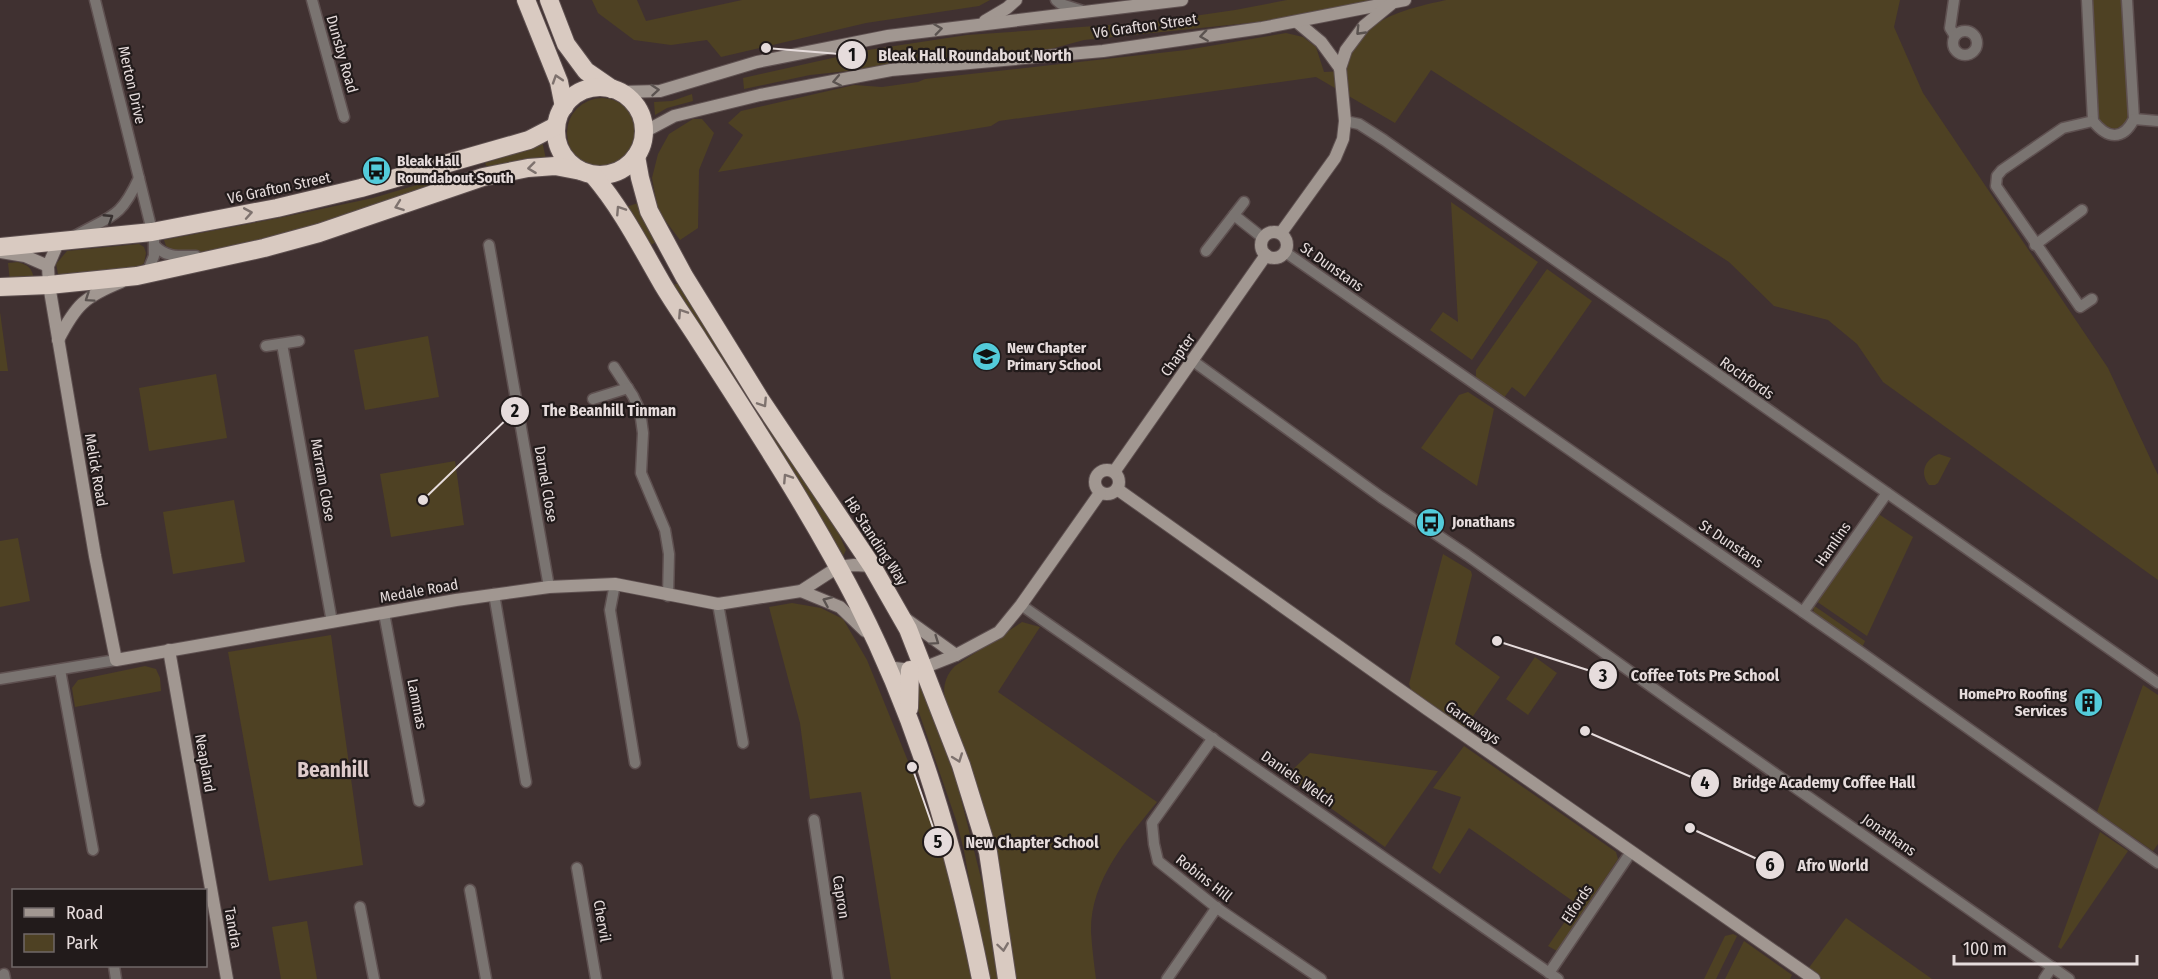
<svg xmlns="http://www.w3.org/2000/svg" width="2158" height="979" viewBox="0 0 2158 979" font-family="'Fira Sans Condensed',sans-serif">
<rect width="100%" height="100%" fill="#403131"/>
<g fill="#4e4123">
<polygon points="592,0 637,0 646,21 742,0 990,0 979,6 866,23 721,57 707,40 671,45 634,40 598,13"/>
<polygon points="1287,0 1374,0 1268,21 1084,40 1047,50 810,75 744,89 743,78 868,50 967,35 1153,22 1235,10"/>
<path d="M1446 0H1900L1894 27 1923 93 2108 368 2158 475V580L1883 382 1857 344 1828 320 1774 306 1729 262 1431 70 1395 123 1316 77 999 121 991 126 718 172 743 135 728 123 741 111 854 85 882 87 918 82 925 79 1186 50 1286 33 1303 37 1316 47 1324 72 1344 71C1356 20 1401 10 1446 0Z"/>
<polygon points="2092,0 2122,0 2129,113 2126,123 2116,129 2106,127 2098,118"/>
<polygon points="692,94 693,101 667,108 655,115 654,102 672,101"/>
<circle cx="602" cy="133" r="35"/>
<polygon points="693,119 702,119 714,133 699,170 698,228 680,240 658,211 652,178 658,154 669,134"/>
<polygon points="542,141 546,159 489,171 485,163 522,151"/>
<polygon points="447,176 449,185 295,232 184,256 166,246 164,240 279,218 373,198"/>
<polygon points="1451,202 1538,262 1472,360 1430,330 1443,312 1458,322"/>
<polygon points="638,203 656,242 649,246 626,207"/>
<polygon points="139,244 144,247 146,253 144,263 136,269 62,279 58,274 56,264 67,251"/>
<path d="M18 262C28 265 32 268 34 279L10 281 8 263Z"/>
<polygon points="1547,269 1592,301 1525,397 1512,387 1503,399 1476,379 1476,370"/>
<polygon points="681,282 741,385 838,532 846,550 843,556 840,556 671,286"/>
<polygon points="0,312 8,371 0,371"/>
<polygon points="428,336 439,397 365,410 354,350"/>
<polygon points="216,374 227,438 149,451 139,388"/>
<polygon points="1468,392 1494,409 1477,486 1421,448 1459,395"/>
<path d="M1939 454 1951 458 1938 483 1935 485H1929C1919 473 1925 459 1939 454Z"/>
<polygon points="455,461 464,525 391,537 380,474"/>
<polygon points="234,500 245,562 173,574 163,512"/>
<polygon points="1877,513 1913,537 1867,636 1816,601"/>
<polygon points="18,538 30,601 0,607 0,541"/>
<polygon points="1443,554 1471,571 1472,575 1455,644 1500,677 1465,728 1412,692 1409,684"/>
<polygon points="792,603 821,608 843,619 867,660 940,840 962,925 972,979 891,979 861,792 810,799 800,723 769,607"/>
<polygon points="1813,605 1865,641 1861,650 1814,615"/>
<path d="M1022 622 1040 627 998 692 1157 802C1126 840 1090 881 1091 932 1092 948 1094 964 1096 979H1014L945 702C943 688 944 677 955 666Z"/>
<polygon points="331,635 363,865 269,881 228,652"/>
<polygon points="1535,657 1557,673 1528,715 1506,699"/>
<polygon points="145,666 156,669 160,678 161,691 75,707 72,688 78,680"/>
<polygon points="919,679 957,783 985,894 998,979 987,979 964,851 957,823 912,692"/>
<polygon points="2143,685 2158,695 2158,844 2153,851 2097,812"/>
<polygon points="1464,746 1616,852 1618,859 1557,951 1548,946 1577,904 1469,828 1440,874 1432,868 1461,797 1433,788"/>
<polygon points="1310,753 1438,771 1385,847 1286,776"/>
<polygon points="2100,832 2128,851 2061,949 2058,947"/>
<polygon points="1846,918 1932,979 1822,979 1808,969"/>
<polygon points="307,921 317,979 281,979 272,927"/>
<polygon points="1733,934 1737,936 1716,979 1704,979 1725,936"/>
<polygon points="1744,941 1792,975 1790,979 1725,979"/>
</g>
<g fill="none" stroke-linecap="round" stroke-linejoin="round">
<defs>
<g id="street">
<polyline points="95,0 154,239 154,256 147,273"/>
<polyline points="312,0 344,117"/>
<polyline points="1056,0 1061,4 1083,11"/>
<polyline points="1954,0 1950,28 1955,36"/>
<path d="M2087 0 2093 121C2107 139 2123 141 2134 119L2127 0"/>
<circle cx="1965" cy="43" r="12"/>
<polyline points="2134,119 2158,121"/>
<polyline points="1345,121 1359,124 1384,140 2158,683"/>
<polyline points="1234,215 1263,238"/>
<path d="M75 236C112 215 120 219 139 178"/>
<polyline points="489,245 549,587"/>
<polyline points="2035,245 2082,210"/>
<path d="M155 246C166 258 181 256 196 256"/>
<polyline points="1206,251 1244,202"/>
<polyline points="1285,252 1862,653 2158,863"/>
<polyline points="2092,299 2080,307 1996,186 1997,176 2002,170 2063,128 2093,121"/>
<polyline points="282,344 332,622"/>
<polyline points="266,346 299,341"/>
<polyline points="1193,361 1381,497 1467,555 1677,705 2069,979"/>
<polyline points="614,367 633,396 640,411 643,433 641,473 665,530 669,554 668,596"/>
<polyline points="593,399 628,388"/>
<polyline points="615,584 610,610 635,763"/>
<polyline points="494,594 526,782"/>
<polyline points="718,604 743,743"/>
<polyline points="1021,605 1558,979"/>
<polyline points="1803,612 1887,493"/>
<polyline points="384,613 419,801"/>
<polyline points="60,670 93,850"/>
<polyline points="0,679 116,660"/>
<polyline points="1213,738 1152,823 1154,844 1158,861 1217,908 1321,979"/>
<polyline points="814,820 838,979"/>
<polyline points="577,868 596,979"/>
<polyline points="470,890 486,979"/>
<polyline points="360,907 374,979"/>
<polyline points="114,966 116,979"/>
<polyline points="1549,973 1631,852"/>
<polyline points="4,974 5,979"/>
<polyline points="1167,979 1217,907"/>
<polyline points="2044,979 2052,967"/>
</g>
<g id="secondary">
<polyline points="985,21 1007,8 1016,0"/>
<polyline points="1297,22 1321,42 1340,68"/>
<polyline points="620,92 660,91 757,62 888,36 1182,0"/>
<polyline points="644,132 674,116 760,95 891,70 1103,51 1262,28 1405,0"/>
<circle cx="1274" cy="245" r="13"/>
<polyline points="1281,233 1335,158 1343,139 1345,121 1340,68 1346,50 1364,26 1391,4"/>
<polyline points="58,243 48,266 49,285 95,556 116,660 456,600 549,587 615,584 718,604 801,591 838,567 854,565 872,566"/>
<polyline points="1,252 25,256 48,266"/>
<path d="M58 340C76 305 84 297 121 282"/>
<circle cx="1107" cy="482" r="12"/>
<polyline points="1114,472 1266,255"/>
<polyline points="1117,489 1427,709 1814,979"/>
<polyline points="801,591 840,607 865,631"/>
<polyline points="906,619 956,655"/>
<polyline points="169,650 227,979"/>
<polyline points="887,667 910,670 923,668 956,655 999,632 1021,605 1100,493"/>
</g>
<g id="highway">
<polyline points="526,0 559,82 564,107"/>
<polyline points="549,0 566,44 586,71 612,89"/>
<circle cx="600" cy="131" r="44"/>
<polyline points="636,156 640,178 649,211 684,276 760,399 872,566 908,629 961,765 988,852 1007,979"/>
<path d="M593 175C622 209 641 247 663 285 675 305 688 323 700 342 756 429 812 514 859 606 919 724 955 849 981 979"/>
<polyline points="0,247 152,232 277,208 361,188 529,140 556,126"/>
<polyline points="0,287 49,285 137,276 264,248 319,233 483,177 528,168 555,166 581,171"/>
<polyline points="909,708 910,670"/>
</g>
</defs>
<use href="#street" stroke="#5e5050" stroke-width="13"/>
<use href="#secondary" stroke="#5e5050" stroke-width="14"/>
<use href="#highway" stroke="#5e5050" stroke-width="20"/>
<use href="#street" stroke="#7a7471" stroke-width="10"/>
<use href="#secondary" stroke="#a19791" stroke-width="12"/>
<use href="#highway" stroke="#d9cac1" stroke-width="18"/>
</g>
<defs><path id="oneway-chevron" d="M-2-3.5L2.5 0L-2 3.5" fill="none" stroke-width="1.6" stroke-linecap="round" stroke-linejoin="round" transform="scale(1.5)"/></defs>
<g stroke="#5b5350">
<use href="#oneway-chevron" transform="translate(938 29) rotate(-8)"/>
<use href="#oneway-chevron" transform="translate(1360 31) rotate(134)"/>
<use href="#oneway-chevron" transform="translate(1204 36) rotate(172)"/>
<use href="#oneway-chevron" transform="translate(837 81) rotate(169)"/>
<use href="#oneway-chevron" transform="translate(655 90) rotate(-5)"/>
<use href="#oneway-chevron" transform="translate(89 298) rotate(146)"/>
<use href="#oneway-chevron" transform="translate(827 601) rotate(-156)"/>
<use href="#oneway-chevron" transform="translate(935 641) rotate(35)"/>
</g>
<g stroke="#7e726e">
<use href="#oneway-chevron" transform="translate(557 79) rotate(-108)"/>
<use href="#oneway-chevron" transform="translate(532 168) rotate(173)"/>
<use href="#oneway-chevron" transform="translate(399 206) rotate(160)"/>
<use href="#oneway-chevron" transform="translate(620 210) rotate(-123)"/>
<use href="#oneway-chevron" transform="translate(248 213) rotate(-10)"/>
<use href="#oneway-chevron" transform="translate(682 313) rotate(-123)"/>
<use href="#oneway-chevron" transform="translate(763 403) rotate(57)"/>
<use href="#oneway-chevron" transform="translate(787 478) rotate(-123)"/>
<use href="#oneway-chevron" transform="translate(958 758) rotate(70)"/>
<use href="#oneway-chevron" transform="translate(1003 947) rotate(82)"/>
</g>
<use stroke="#383130" href="#oneway-chevron" transform="translate(109 218) rotate(-33)"/>
<defs>
<symbol id="bus-disc" viewBox="-11 -11 22 22"><circle r="9.5" fill="#53cbda" stroke="#221b1b"/><path d="M-5-6H5V4H4V6H2V4H-2V6H-4V4H-5ZM-3.5-4V0h7V-4ZM-3.5 1.2v1.5H-2V1.2ZM2 1.2v1.5H3.5V1.2Z" fill="#111"/></symbol>
<symbol id="school-disc" viewBox="-11 -11 22 22"><circle r="9.5" fill="#53cbda" stroke="#221b1b"/><path d="M0-5L7-2L0 1L-7-2ZM-4 1L0 2.5L4 1V4Q0 6-4 4Z" fill="#111"/></symbol>
<symbol id="building-disc" viewBox="-11 -11 22 22"><circle r="9.5" fill="#53cbda" stroke="#221b1b"/><path d="M-4-6H4V6H1V3H-1V6H-4ZM-2.5-4.3h1.7v1.8h-1.7ZM.8-4.3h1.7v1.8H.8ZM-2.5-1h1.7V.8h-1.7ZM.8-1h1.7V.8H.8Z" fill="#111"/></symbol>
</defs>
<g fill-rule="evenodd">
<use href="#bus-disc" x="360" y="154" width="33" height="33"/>
<use href="#school-disc" x="970" y="340" width="33" height="33"/>
<use href="#bus-disc" x="1414" y="506" width="33" height="33"/>
<use href="#building-disc" x="2072" y="686" width="33" height="33"/>
</g>
<g text-anchor="middle" dominant-baseline="central" stroke-width="4.5" stroke-linejoin="round" paint-order="stroke">
<g font-size="15" fill="#e6dcdc" stroke="#221b1b">
<text transform="translate(1145 26) rotate(-8)">V6 Grafton Street</text>
<text transform="translate(342 54) rotate(74)">Dunsby Road</text>
<text transform="translate(132 85) rotate(77)">Merton Drive</text>
<text transform="translate(279 188) rotate(-12)">V6 Grafton Street</text>
<text transform="translate(1332 267) rotate(35)">St Dunstans</text>
<text transform="translate(1178 355) rotate(-55)">Chapter</text>
<text transform="translate(1747 378) rotate(35)">Rochfords</text>
<text transform="translate(96 470) rotate(80)">Melick Road</text>
<text transform="translate(323 480) rotate(80)">Marram Close</text>
<text transform="translate(546 484) rotate(80)">Darnel Close</text>
<text transform="translate(876 541) rotate(57)">H8 Standing Way</text>
<text transform="translate(1731 544) rotate(34)">St Dunstans</text>
<text transform="translate(1833 544) rotate(-55)">Hamlins</text>
<text transform="translate(419 591) rotate(-10)">Medale Road</text>
<text transform="translate(417 704) rotate(79)">Lammas</text>
<text transform="translate(1473 723) rotate(35)">Garraways</text>
<text transform="translate(205 763) rotate(80)">Neapland</text>
<text transform="translate(1298 779) rotate(35)">Daniels Welch</text>
<text transform="translate(1889 835) rotate(35)">Jonathans</text>
<text transform="translate(1204 878) rotate(38)">Robins Hill</text>
<text transform="translate(841 897) rotate(81)">Capron</text>
<text transform="translate(1577 904) rotate(-56)">Elfords</text>
<text transform="translate(602 921) rotate(80)">Chervil</text>
<text transform="translate(233 928) rotate(80)">Tandra</text>
</g>
<g font-size="15" font-weight="bold" fill="#e6dcdc" stroke="#221b1b" text-anchor="start">
<text x="397" y="161">Bleak Hall<tspan x="397" dy="17">Roundabout South</tspan></text>
<text x="1007" y="348">New Chapter<tspan x="1007" dy="17">Primary School</tspan></text>
<text x="1452" y="522">Jonathans</text>
<text x="2067" y="694" text-anchor="end">HomePro Roofing<tspan x="2067" dy="17">Services</tspan></text>
</g>
<g font-size="21" font-weight="bold" fill="#decbcb" stroke="#221b1b">
<text x="333" y="770">Beanhill</text>
</g>
</g>
<path fill="none" stroke="#e6dcdc" stroke-width="2" d="M766 48L852 55M423 500L515 411M1497 641L1603 675M1585 731L1705 783M912 767L938 842M1690 828L1770 865"/>
<g fill="#e6dcdc" stroke="#221b1b" stroke-width="2">
<circle cx="766" cy="48" r="6"/>
<circle cx="423" cy="500" r="6"/>
<circle cx="1497" cy="641" r="6"/>
<circle cx="1585" cy="731" r="6"/>
<circle cx="912" cy="767" r="6"/>
<circle cx="1690" cy="828" r="6"/>
<circle cx="852" cy="55" r="15"/>
<circle cx="515" cy="411" r="15"/>
<circle cx="1603" cy="675" r="15"/>
<circle cx="1705" cy="783" r="15"/>
<circle cx="938" cy="842" r="15"/>
<circle cx="1770" cy="865" r="15"/>
</g>
<g font-size="18" text-anchor="middle" font-weight="bold" fill="#111">
<text x="852" y="61">1</text>
<text x="515" y="417">2</text>
<text x="1603" y="682">3</text>
<text x="1705" y="789">4</text>
<text x="938" y="848">5</text>
<text x="1770" y="871">6</text>
</g>
<g font-size="16" text-anchor="middle" font-weight="bold" fill="#e6dcdc" stroke="#221b1b" stroke-width="4.5" stroke-linejoin="round" paint-order="stroke">
<text x="975" y="61">Bleak Hall Roundabout North</text>
<text x="609" y="416">The Beanhill Tinman</text>
<text x="1705" y="681">Coffee Tots Pre School</text>
<text x="1824" y="788">Bridge Academy Coffee Hall</text>
<text x="1032" y="848">New Chapter School</text>
<text x="1833" y="871">Afro World</text>
</g>
<rect x="12" y="889" width="195" height="78" fill="#221b1b" stroke="#706868" stroke-width="1.5"/>
<rect x="24" y="908" width="30" height="9" fill="#a19791" stroke="#706868" stroke-width="1.5"/>
<text x="66" y="919" font-size="18" fill="#e6dcdc">Road</text>
<rect x="24" y="934" width="30" height="18" fill="#4e4123" stroke="#706868" stroke-width="1.5"/>
<text x="66" y="949" font-size="18" fill="#e6dcdc">Park</text>
<path d="M1954 955v9h183v-9" fill="none" stroke="#e6dcdc" stroke-width="3"/>
<text x="1963" y="955" font-size="18" fill="#e6dcdc" stroke="#221b1b" stroke-width="4.5" paint-order="stroke">100 m</text>
</svg>
